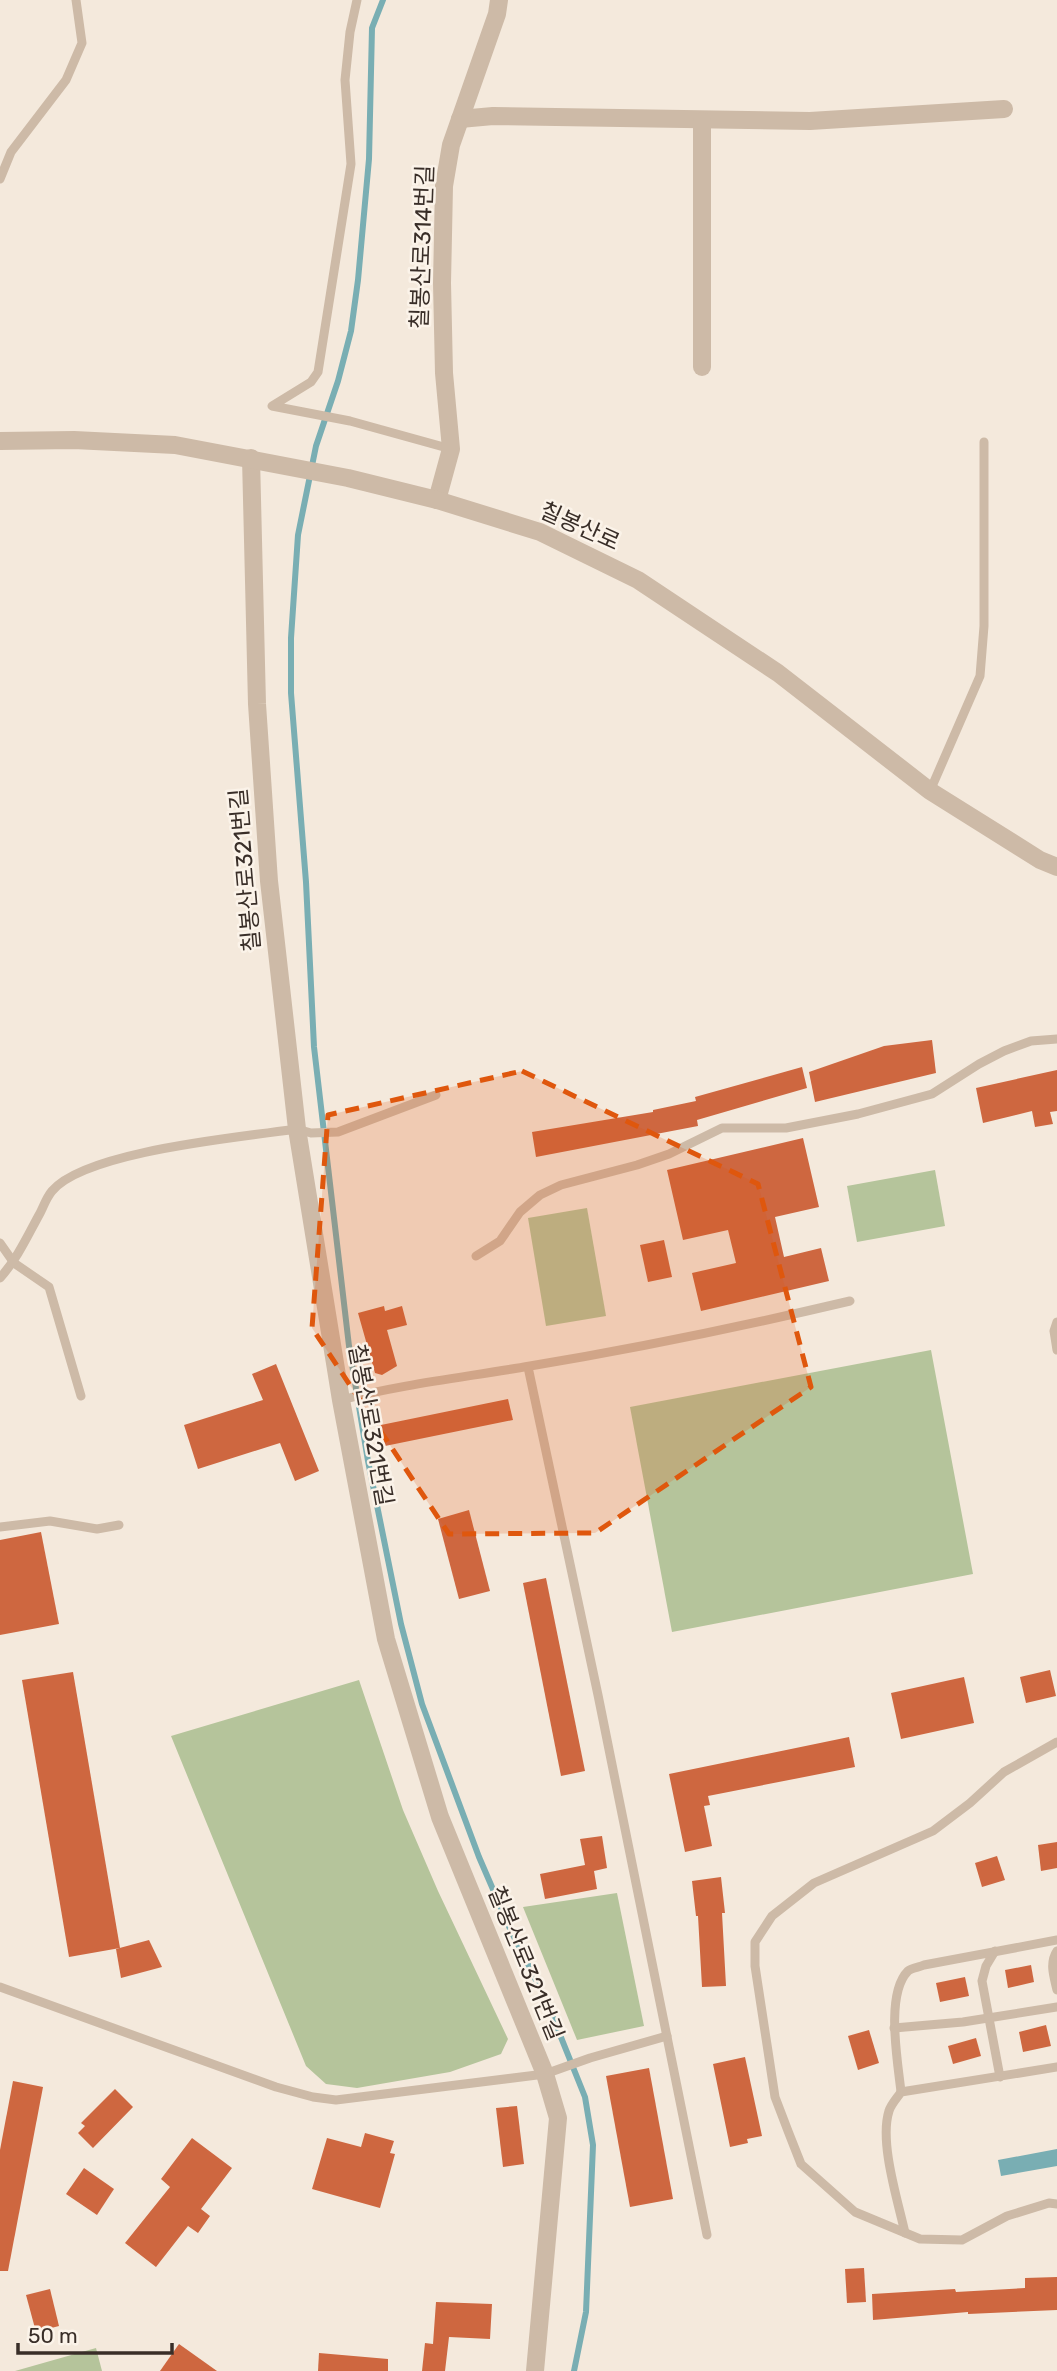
<svg xmlns="http://www.w3.org/2000/svg" width="1057" height="2371" viewBox="0 0 1057 2371" font-family="Rubik,'Noto Sans KR',sans-serif">
<rect width="100%" height="100%" fill="#f4e9dc"/>
<g fill="#b5c49b">
<polygon points="935,1170 945,1226 857,1242 847,1186"/>
<polygon points="587,1208 606,1316 546,1326 528,1218"/>
<polygon points="931,1350 973,1574 672,1632 630,1407"/>
<polygon points="359,1680 403,1810 438,1891 508,2039 501,2054 450,2072 357,2088 326,2084 306,2066 171,1736"/>
<polygon points="617,1893 644,2026 577,2040 523,1907"/>
<polygon points="96,2348 102,2371 15,2371"/>
</g>
<polygon fill="#79aeb3" points="1057,2149 1057,2166 1001,2176 998,2160"/>
<g fill="none" stroke-linecap="round" stroke-linejoin="round">
<polyline stroke="#79aeb3" stroke-width="6" points="383,0 372,28 369,159 358,280 351,331 338,381 316,446 298,535 291,638 291,693 306,882 314,1047 349,1346 368,1461 401,1624 422,1704 479,1857 511,1931 546,2000 585,2097 593,2145 586,2312 574,2371"/>
</g>
<g fill="#ce6740">
<polygon points="932,1040 936,1073 815,1102 809,1072 884,1046"/>
<polygon points="802,1067 807,1088 697,1120 698,1126 536,1157 532,1132 653,1112 653,1110 696,1101 695,1097"/>
<polygon points="1057,1070 1057,1111 1050,1112 1053,1124 1035,1127 1032,1111 983,1123 976,1088"/>
<polygon points="803,1138 819,1207 775,1217 784,1257 821,1248 829,1281 701,1311 692,1273 736,1263 728,1230 683,1240 667,1170"/>
<polygon points="664,1240 672,1277 648,1282 640,1245"/>
<polygon points="384,1306 385,1311 402,1306 407,1325 387,1330 397,1366 382,1375 375,1373 358,1313"/>
<polygon points="276,1364 319,1471 295,1481 280,1443 198,1469 184,1425 263,1400 252,1374"/>
<polygon points="508,1399 513,1420 385,1446 381,1425"/>
<polygon points="469,1510 490,1591 459,1599 438,1519"/>
<polygon points="41,1532 59,1624 0,1635 0,1540"/>
<polygon points="546,1578 585,1771 561,1776 523,1583"/>
<polygon points="1050,1670 1056,1696 1026,1703 1020,1677"/>
<polygon points="73,1672 120,1948 69,1957 22,1680"/>
<polygon points="964,1677 974,1723 901,1739 891,1693"/>
<polygon points="849,1737 855,1767 708,1796 710,1805 704,1806 712,1846 685,1852 669,1774"/>
<polygon points="602,1836 607,1868 594,1871 597,1889 545,1899 540,1874 585,1865 580,1839"/>
<polygon points="1057,1842 1057,1868 1041,1871 1038,1845"/>
<polygon points="997,1856 1005,1880 982,1887 975,1863"/>
<polygon points="721,1877 725,1913 722,1913 726,1986 702,1987 698,1916 696,1916 692,1881"/>
<polygon points="149,1940 162,1967 121,1978 116,1949"/>
<polygon points="1031,1965 1034,1982 1008,1988 1005,1970"/>
<polygon points="965,1977 969,1996 940,2002 936,1983"/>
<polygon points="1046,2025 1051,2046 1023,2052 1019,2032"/>
<polygon points="869,2030 879,2063 858,2070 848,2036"/>
<polygon points="976,2038 981,2056 953,2064 948,2046"/>
<polygon points="745,2057 762,2136 747,2139 748,2143 730,2147 713,2064"/>
<polygon points="649,2068 673,2199 630,2207 606,2076"/>
<polygon points="13,2081 43,2087 8,2271 0,2271 0,2150"/>
<polygon points="115,2089 133,2107 93,2148 78,2133 85,2126 81,2123"/>
<polygon points="517,2106 524,2164 503,2167 496,2108"/>
<polygon points="365,2133 394,2141 390,2153 395,2154 380,2208 312,2189 327,2138 361,2147"/>
<polygon points="192,2138 232,2168 201,2209 210,2216 198,2233 188,2226 156,2267 125,2243 170,2187 161,2179"/>
<polygon points="84,2168 114,2189 97,2215 66,2194"/>
<polygon points="864,2268 866,2302 847,2303 845,2269"/>
<polygon points="1057,2277 1057,2310 968,2314 968,2312 873,2320 872,2294 955,2289 956,2292 1025,2288 1025,2278"/>
<polygon points="50,2289 59,2326 36,2332 26,2295"/>
<polygon points="436,2302 492,2304 490,2339 449,2337 445,2371 422,2371 425,2343 433,2344"/>
<polygon points="179,2344 217,2371 160,2371"/>
<polygon points="319,2353 388,2359 388,2371 318,2371"/>
</g>
<g fill="none" stroke-linecap="round" stroke-linejoin="round">
<g stroke="#cdbaa7" stroke-width="9">
<polyline points="357,0 350,32 345,80 351,164 318,372 311,382 272,406 350,421 451,449"/>
<polyline points="0,179 11,152 66,80 82,43 76,0"/>
<polyline points="930,791 980,676 984,626 984,442"/>
<polyline points="0,1243 14,1263 49,1287 81,1396"/>
<polyline points="476,1256 500,1241 520,1212 540,1195 561,1185 637,1165 669,1154 722,1128 786,1128 858,1114 932,1094 979,1064 1004,1051 1031,1041 1057,1039"/>
<path d="M0 1278C17 1259 27 1237 39 1215 43 1208 46 1198 52 1191 85 1151 242 1137 297 1129L311 1133 338 1132 436 1095"/>
<polyline points="1057,1322 1054,1331 1057,1350"/>
<polyline points="528,1367 598,1695 707,2235"/>
<path d="M341 1400C403 1384 467 1377 530 1366 638 1348 744 1326 850 1301"/>
<polyline points="0,1527 50,1521 97,1529 119,1525"/>
<polyline points="1057,1742 1004,1772 970,1803 933,1831 814,1883 772,1916 755,1942 755,1966 775,2097 788,2131 801,2164 855,2212 920,2239 962,2240 1007,2216 1049,2203 1057,2204"/>
<polyline points="995,1951 986,1966 982,1981 1000,2077"/>
<path d="M1057 1951C1049 1963 1054 1977 1057 1990"/>
<polyline points="0,1987 276,2087 313,2097 336,2100 545,2074 590,2058 667,2036"/>
<polyline points="894,2028 963,2022 1057,2007"/>
<path d="M901 2092C898 2063 885 1994 908 1971 911 1968 920 1967 924 1965L1057 1940"/>
<path d="M905 2233C898 2201 879 2142 889 2111 891 2104 898 2097 901 2092L1057 2067"/>
</g>
<g stroke="#cdbaa7" stroke-width="18">
<polyline points="460,119 493,116 810,121 1004,109"/>
<polyline points="702,367 702,121"/>
<polyline points="251,458 257,704 269,881 297,1129 341,1400 386,1639 440,1817 545,2074 558,2118 535,2371"/>
<polyline points="437,500 451,449 444,373 442,283 444,186 451,145 497,14 499,0"/>
</g>
<polyline stroke="#cdbaa7" stroke-width="18" points="0,441 74,440 175,445 348,478 437,500 540,532 638,580 778,673 930,791 1040,860 1057,867"/>
</g>
<path fill="#df570d" fill-opacity="0.2" stroke="#df570d" stroke-width="5" stroke-dasharray="14 9" stroke-linejoin="round" d="M522 1071 758 1184 811 1387 595 1533 449 1534 312 1328 328 1115Z"/>
<g text-anchor="middle" dominant-baseline="central" stroke-width="5" stroke-linejoin="round" paint-order="stroke">
<g font-size="23" fill="#392e28" stroke="#fbf3e9">
<text transform="translate(422 247) rotate(-88)">칠봉산로314번길</text>
<text transform="translate(580 526) rotate(24)">칠봉산로</text>
<text transform="translate(245 870) rotate(-95)">칠봉산로321번길</text>
<text transform="translate(371 1425) rotate(80)">칠봉산로321번길</text>
<text transform="translate(526 1963) rotate(68)">칠봉산로321번길</text>
</g>
</g>
<path d="M18 2343v10h154v-10" fill="none" stroke="#392e28" stroke-width="3.5"/>
<text x="28" y="2343" font-size="21" fill="#392e28" stroke="#fbf3e9" stroke-width="5" paint-order="stroke">50 m</text>
</svg>
